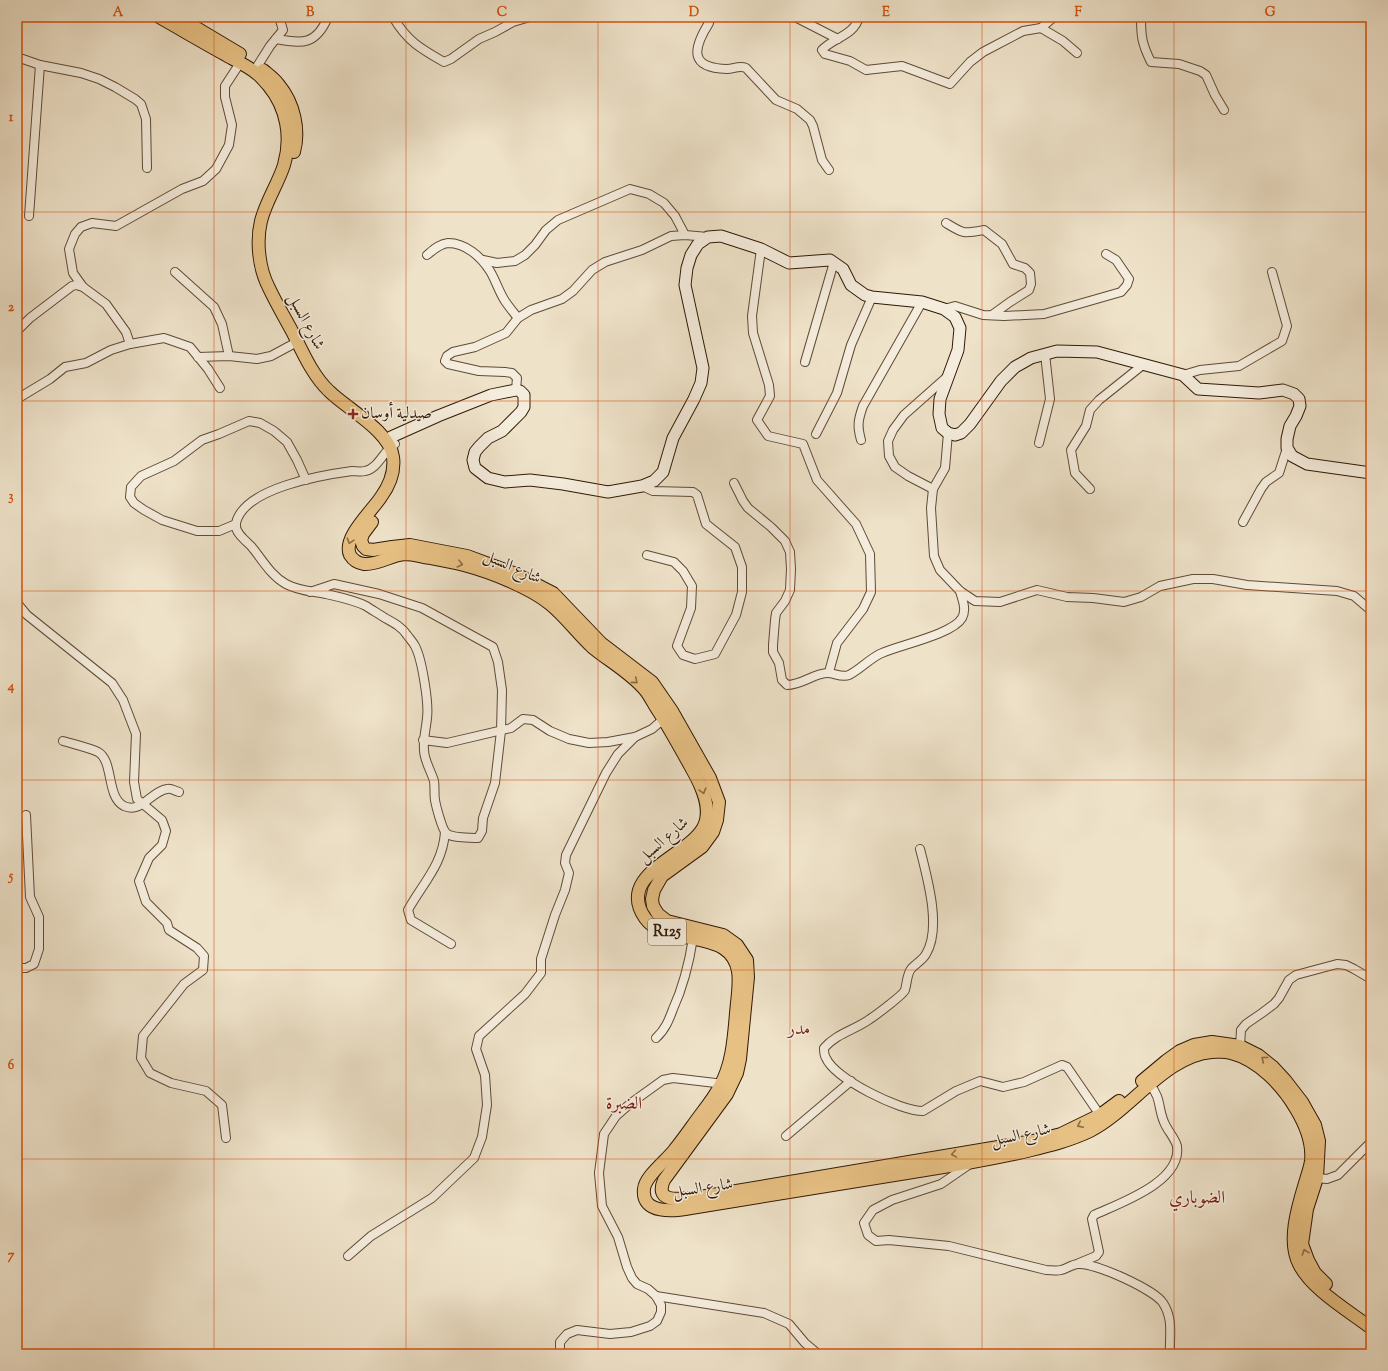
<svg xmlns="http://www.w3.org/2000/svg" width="1388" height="1371" viewBox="0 0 1388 1371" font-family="'Sorts Mill Goudy',Amiri,serif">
<rect width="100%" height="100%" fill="#eee2c9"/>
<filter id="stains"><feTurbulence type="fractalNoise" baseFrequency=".005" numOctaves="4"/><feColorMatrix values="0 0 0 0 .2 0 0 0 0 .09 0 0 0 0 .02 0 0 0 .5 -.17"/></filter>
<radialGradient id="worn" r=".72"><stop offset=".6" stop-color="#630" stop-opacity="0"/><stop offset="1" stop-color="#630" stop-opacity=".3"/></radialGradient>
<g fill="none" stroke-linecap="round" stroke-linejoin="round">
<defs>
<g id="street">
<path d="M393 17C407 41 421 49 444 62L451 59 479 39 495 32 513 22 530 17"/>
<path d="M705 17 709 23C692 50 690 68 727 69 734 69 739 65 746 68L776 100 797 109 810 120 813 126 822 160 829 170"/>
<polyline points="795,17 838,39"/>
<path d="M859 17C854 36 834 37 822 50L825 54 850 61 866 70 902 66 950 84 970 62 983 52 1023 31 1041 28 1054 17"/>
<path d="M1141 17C1141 37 1142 44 1151 62L1179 64 1200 71 1206 75 1215 95 1224 110"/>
<polyline points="1041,28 1063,41 1077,53"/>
<path d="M276 39C303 44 316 45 328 17"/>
<polyline points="17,57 40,65 81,73 99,79 115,87 135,99 141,104 146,119 147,168"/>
<polyline points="258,65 270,46 283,30 279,17"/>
<polyline points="29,216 40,65"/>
<path d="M946 223C964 234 963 234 984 230L1002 244 1013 264 1025 268 1030 273 1031 284 1029 290 1010 302 992 315"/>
<polyline points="761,249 752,316 753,333 769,385 770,396 757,420 768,436 803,444 817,480 856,524 870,554 871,592 863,609 837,643 829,672"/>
<path d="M427 255C433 250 439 244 448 243 466 243 481 257 490 271 496 281 499 292 505 301 509 307 514 313 518 318"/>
<polyline points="483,260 497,263 515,261 525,255 535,245 546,230 558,220 630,189 649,194 664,203 675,216 685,235"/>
<polyline points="175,272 214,307 222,324 229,356"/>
<polyline points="944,309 955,306 983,315 1004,316 1044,314 1121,292 1127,285 1129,279 1116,260 1106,254"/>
<polyline points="17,331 30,318 72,286 76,285 83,287"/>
<polyline points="130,344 126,332 106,304 83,287 73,273 69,249 75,234 81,227 92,223 116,226 182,189 203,181 216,169 229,145 232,125 225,97 225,86 240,63"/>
<polyline points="198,357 229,356 257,359 271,356 297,342"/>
<polyline points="805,362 834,262"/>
<polyline points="1183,375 1200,370 1239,366 1282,341 1287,326 1272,272"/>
<polyline points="516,390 517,378 512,373 505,372 479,371 448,364 445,361 447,356 453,352 475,347 506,333 518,318 531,310 562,299 573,291 592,270 605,262 642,250 671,236 685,235 708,237"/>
<polyline points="17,399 50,379 65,367 86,363 111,350 130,344 164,338 190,347 208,369 220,388"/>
<polyline points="948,433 945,468 933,489 931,508 934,556 940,570 960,591 975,601 1000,602 1037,590 1067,597 1093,598 1124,602 1141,597 1160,586 1193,579 1213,579 1247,585 1337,591 1354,596 1368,608"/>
<polyline points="816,434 837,393 851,345 872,297"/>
<path d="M861 440C857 426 858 420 863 406L922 302"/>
<polyline points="1039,443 1050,399 1045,354"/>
<path d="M734 483 743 501 748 508 771 527 785 541 790 552 791 569 790 590 785 601 776 613 775 620 773 645V652L779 663 782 680 787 685C802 685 814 673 828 673 834 673 842 678 849 675 861 669 870 658 882 653 900 645 953 634 962 618 967 609 962 599 960 591"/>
<polyline points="642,486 653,491 693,492 697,495 706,524 735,547 742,567 742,592 736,615 715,654 695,659 683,655 677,646 691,608 692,586 683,571 674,562 647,555"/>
<polyline points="933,489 908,476 895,467 889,456 888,441 893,430 904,415 948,376"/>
<polyline points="1090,489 1075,473 1071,450 1086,426 1090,410 1099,400 1144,364"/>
<polyline points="1243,522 1261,489 1266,482 1279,473 1287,448"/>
<polyline points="236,524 219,531 197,531 162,520 144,510 134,503 130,497 131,487 141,476 174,461 202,440 219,434 249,421 260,423 274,431 287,442 297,460 306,480"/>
<path d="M310 592 334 584 379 594 422 608 493 647 498 662 502 690 501 731 495 783 483 818 482 831 478 838C469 837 453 839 446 833 442 829 436 806 435 800 434 794 435 787 434 781 431 771 424 760 424 750 423 739 426 729 427 718 429 703 422 659 415 646 413 642 410 639 407 635 402 627 394 623 385 618 379 614 372 610 366 606 354 600 339 597 326 594 311 591 299 591 286 584 270 575 262 559 251 546 245 540 234 532 236 523 244 488 322 475 352 471 356 471 361 472 365 471 378 469 383 451 395 444"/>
<polyline points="17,603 27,615 112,683 123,700 136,734 134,782 137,799 162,820 166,831 162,845 149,858 139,881 146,902 167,923 169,930 197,948 204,956 203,970 184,984 143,1036 141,1058 150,1073 171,1083 206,1091 222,1105 226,1138"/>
<polyline points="423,740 447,743 511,728 523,719 533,720 550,731 569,739 589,743 608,742 635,737 652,729 667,716"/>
<path d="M63 741C73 744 90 748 98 752 114 761 106 797 124 806 142 814 151 791 167 789 171 788 175 791 179 792"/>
<path d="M445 832C443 864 423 883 408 910L411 920 451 944"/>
<path d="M920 849C927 877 942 928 926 954 923 960 915 964 911 969 907 974 907 983 905 990 903 995 876 1015 870 1019 855 1030 837 1033 824 1048 824 1051 824 1055 826 1058 835 1079 900 1111 923 1111L956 1091 980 1081 1003 1087 1024 1082 1062 1065 1067 1067 1102 1118"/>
<polyline points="17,968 26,968 34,964 39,949 39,917 30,897 26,815"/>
<path d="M656 1038C665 1030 669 1020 673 1009 684 985 689 964 693 938"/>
<polyline points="1240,1046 1241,1030 1246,1024 1262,1013 1274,1004 1279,998 1289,980 1296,975 1337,964 1346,965 1354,969 1371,979"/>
<polyline points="786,1136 851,1081"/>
<path d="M970 1164 941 1184 892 1200 873 1210 864 1223 868 1235 876 1241 889 1240 949 1246 1046 1270C1051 1270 1057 1271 1061 1270 1067 1269 1072 1264 1078 1264 1094 1262 1155 1290 1163 1303 1174 1320 1169 1336 1170 1354"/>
<polyline points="1317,1178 1327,1179 1338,1175 1371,1142"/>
<polyline points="348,1256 371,1236 432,1198 474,1158 482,1137 487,1105 485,1075 476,1049 479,1036 525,994 541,973 541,959 555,915 565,890 569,873 565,863 566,855 606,773 618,754 635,737"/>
<path d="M1079 1263 1096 1256 1099 1252 1092 1219 1094 1215C1120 1203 1182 1182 1177 1146 1175 1138 1167 1130 1164 1122 1158 1108 1161 1097 1150 1085"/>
<polyline points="656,1296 764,1313 789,1324 805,1343 818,1354"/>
<polyline points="560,1354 560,1342 567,1334 577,1330 610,1334 631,1332 650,1326 657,1321 661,1312 661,1305 656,1296 648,1289 637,1284 632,1278 627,1267 618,1237 602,1206 599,1173 604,1134 616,1116 631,1103 663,1080 673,1078 724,1084"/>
</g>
<polyline id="secondary" points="391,437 438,416 491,395 516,390 520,391 524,395 524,407 521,412 502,431 488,438 479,447 475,452 473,460 475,468 488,478 505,482 530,480 563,484 608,492 642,486 654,481 663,472 673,438 694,399 701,383 703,368 685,285 687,268 691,255 698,244 708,237 721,236 761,249 789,263 830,260 843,269 851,285 865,295 872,297 922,302 944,309 955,317 960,328 958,350 940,399 939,414 942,428 948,433 955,435 961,433 970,424 1001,381 1015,367 1031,358 1057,351 1097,352 1183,375 1198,389 1259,393 1283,390 1294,394 1299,399 1300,406 1296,416 1290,426 1287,439 1287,448 1292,456 1307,464 1371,473"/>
<g id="primary">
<path d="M159 17C182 30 204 43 226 55 236 61 248 66 256 73 261 76 264 81 268 85 287 108 292 137 284 165 278 184 266 201 261 221 256 242 259 269 269 288 276 303 285 318 293 333 303 353 313 376 329 391 347 409 390 431 393 457 395 472 389 486 381 497 372 511 342 538 350 555 353 560 357 563 364 564 378 565 391 555 405 554 413 554 423 557 431 558 442 560 453 562 464 565 490 572 529 587 550 604 565 616 577 633 592 647 609 661 631 673 645 690 650 696 654 705 659 712 671 731 682 751 693 771 702 787 713 810 703 828 688 856 615 874 645 918 661 941 701 934 723 948 743 961 739 983 737 1003 734 1031 734 1061 720 1086 715 1096 708 1105 701 1114 692 1126 684 1138 675 1149 667 1160 645 1176 644 1189 641 1215 675 1211 691 1208 767 1196 843 1184 919 1171 953 1166 986 1160 1019 1153 1043 1147 1067 1142 1090 1131 1130 1111 1166 1055 1212 1052 1218 1052 1225 1051 1231 1053 1258 1060 1282 1085 1296 1109 1305 1124 1313 1142 1311 1161 1310 1168 1307 1176 1305 1183 1298 1206 1287 1241 1299 1264 1311 1289 1349 1311 1371 1328"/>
<polyline points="178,17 240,54"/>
<path d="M263 70C269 75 275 79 279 85 294 103 300 130 294 152"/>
<path d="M372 522 363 534 361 540 363 546 366 549 373 550 392 547 410 545 467 556 516 574 553 593 601 643 652 682 672 711 710 778 719 802 717 820 713 832 702 847 662 876 654 890 652 899 653 906 658 914 667 921 723 935 737 945 747 960 748 977 740 1059 737 1073 727 1094 664 1180C654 1203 679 1199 694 1198L1033 1141 1061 1134 1100 1115 1119 1101"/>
<polyline points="1142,1081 1166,1061 1180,1051 1194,1045 1212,1042 1240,1046 1258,1055 1273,1067 1285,1080 1302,1102 1315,1125 1319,1141 1317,1178 1307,1209 1302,1244 1308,1260 1315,1273 1326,1284"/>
</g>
</defs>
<use href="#street" stroke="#604a36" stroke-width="10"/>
<use href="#secondary" stroke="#311805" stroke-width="13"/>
<use href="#primary" stroke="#311805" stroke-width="14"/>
<use href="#street" stroke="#f4ecdc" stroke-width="8"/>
<use href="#secondary" stroke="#f4ecdc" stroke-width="11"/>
<use href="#primary" stroke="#e7c184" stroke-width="12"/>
</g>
<defs><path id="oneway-chevron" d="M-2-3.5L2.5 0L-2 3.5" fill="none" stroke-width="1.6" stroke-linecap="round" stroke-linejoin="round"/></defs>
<g stroke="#8c6c44">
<use href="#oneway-chevron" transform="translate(350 541) rotate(108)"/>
<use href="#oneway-chevron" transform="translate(460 564) rotate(14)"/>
<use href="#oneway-chevron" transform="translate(635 681) rotate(40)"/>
<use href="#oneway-chevron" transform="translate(703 791) rotate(74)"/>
<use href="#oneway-chevron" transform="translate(1264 1059) rotate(-141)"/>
<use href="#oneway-chevron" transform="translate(1080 1125) rotate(154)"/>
<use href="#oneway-chevron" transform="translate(954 1154) rotate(170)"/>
<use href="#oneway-chevron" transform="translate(1305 1252) rotate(-108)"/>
</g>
<path fill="none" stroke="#d6520b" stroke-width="1" stroke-opacity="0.55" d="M214 17V1354M406 17V1354M598 17V1354M790 17V1354M982 17V1354M1174 17V1354M17 212H1371M17 401H1371M17 591H1371M17 780H1371M17 970H1371M17 1159H1371"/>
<path fill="#8f2418" stroke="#f4ecdc" stroke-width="1.5" d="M351 408h4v4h4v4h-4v4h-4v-4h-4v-4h4z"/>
<g text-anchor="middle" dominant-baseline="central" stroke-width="3" stroke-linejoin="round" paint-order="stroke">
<rect fill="#f4ecdc" stroke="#6c5846" stroke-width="1" x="648" y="919" width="38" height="26" rx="3"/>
<g font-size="15" font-weight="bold" fill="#311805">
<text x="667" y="932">R125</text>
</g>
<g font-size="16" fill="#311805" stroke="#f4ecdc">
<text transform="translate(305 322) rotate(62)">شارع السبل</text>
<text transform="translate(512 568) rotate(24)">شارع السبل</text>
<text transform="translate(664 841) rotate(-41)">شارع السبل</text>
<text transform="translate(1021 1136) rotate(-12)">شارع السبل</text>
<text transform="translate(703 1189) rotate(-8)">شارع السبل</text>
</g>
<g font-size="16" fill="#311805" stroke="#f4ecdc" text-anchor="start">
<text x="361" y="414">صيدلية أوسان</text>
</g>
<g font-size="18" fill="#7a1f14" stroke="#f4ecdc">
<text x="799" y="1030">مدر</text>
<text x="624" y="1105">الضبرة</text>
<text x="1197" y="1199">الضوباري</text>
</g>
</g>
<rect width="1388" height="1371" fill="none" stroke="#eee2c9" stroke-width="44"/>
<rect x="22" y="22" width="1344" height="1327" fill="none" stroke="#d6520b" stroke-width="1.5"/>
<g font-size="13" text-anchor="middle" font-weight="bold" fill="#d6520b">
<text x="118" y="16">A</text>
<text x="310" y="16">B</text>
<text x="502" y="16">C</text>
<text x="694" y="16">D</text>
<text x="886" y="16">E</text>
<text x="1078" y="16">F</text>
<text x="1270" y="16">G</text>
<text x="11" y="121">1</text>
<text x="11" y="311">2</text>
<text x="11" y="500">3</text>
<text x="11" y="690">4</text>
<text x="11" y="880">5</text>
<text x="11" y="1069">6</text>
<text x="11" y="1259">7</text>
</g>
<rect width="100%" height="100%" filter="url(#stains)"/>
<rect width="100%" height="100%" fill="url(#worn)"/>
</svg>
